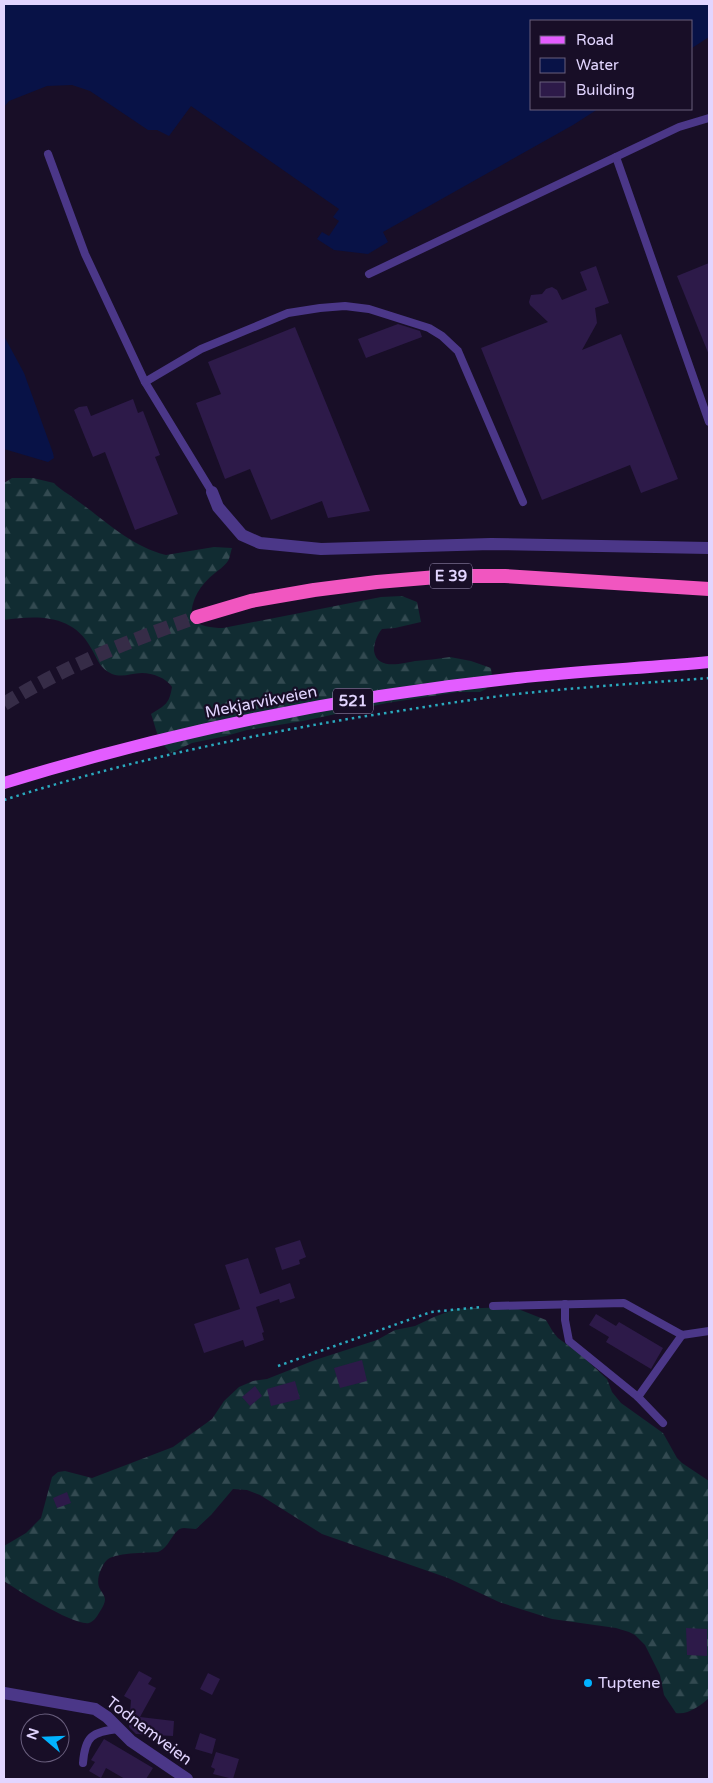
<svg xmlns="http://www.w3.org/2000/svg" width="713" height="1783" viewBox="0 0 713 1783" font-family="'Varela Round',sans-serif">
<defs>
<pattern id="forest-firs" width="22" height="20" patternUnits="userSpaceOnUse" patternTransform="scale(1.25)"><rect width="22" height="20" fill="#112c32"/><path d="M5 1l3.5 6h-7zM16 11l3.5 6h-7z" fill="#334a51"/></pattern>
</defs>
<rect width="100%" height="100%" fill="#180e27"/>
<g fill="url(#forest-firs)">
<path d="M12 478H33L54 483C60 490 68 493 75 499 105 520 130 546 166 555L214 547 232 548C231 551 230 556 229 559 226 565 220 569 215 573 200 585 191 599 191 619 200 626 211 628 223 628L381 597 402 596 417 602 421 622 395 628 382 629C377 635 374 643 374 651 377 671 403 663 415 661 427 660 438 659 450 657L471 661 491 668 492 676 490 683 486 689 480 692H458L387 703 303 721 247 730 226 736 192 743 171 753C156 738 158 734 151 714 165 705 169 705 172 687 166 678 153 673 142 673 131 673 123 678 112 674 100 669 97 658 91 648 73 614 37 615 4 620V483Z"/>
<path d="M513 1307 546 1320 553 1332 558 1338 581 1355 607 1379 612 1392 621 1403 663 1433 677 1458 682 1463 709 1481V1698C700 1706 688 1715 676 1713L664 1695 660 1675 645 1645 635 1635 629 1632 616 1628 552 1619 499 1602 448 1578 322 1534 260 1495 247 1490 233 1489 211 1515 196 1529C192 1529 187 1528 184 1528 173 1528 170 1548 158 1552 147 1553 113 1552 106 1561 101 1567 95 1581 100 1589 102 1593 104 1594 105 1599 105 1604 102 1608 99 1613 96 1618 94 1621 89 1623 74 1626 17 1590 4 1581V1546L26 1533 41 1518 52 1477 58 1472 65 1471 92 1478 173 1447 212 1419 224 1401 239 1387 253 1381 267 1379 315 1360 377 1340 395 1330 415 1326 434 1317 455 1309Z"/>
</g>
<g fill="#081247">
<polygon points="4,4 709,4 709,37 692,48 692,21 532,21 532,109 598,109 573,125 383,232 388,242 368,254 334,250 317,239 322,232 329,236 339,221 333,217 339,209 191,106 169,136 157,130 148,130 90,91 72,85 47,86 9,101 4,107"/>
<polygon points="4,336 24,373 53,453 54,458 48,462 4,449"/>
</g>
<g fill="#2d1a49">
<polygon points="709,263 709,355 677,276"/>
<polygon points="596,266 609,303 595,308 597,323 582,350 621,334 678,479 641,493 630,465 542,500 481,348 548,322 530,305 529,302 531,295 542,294 546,289 552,287 557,290 562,300 587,290 580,272"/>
<polygon points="398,324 420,331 422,337 366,358 358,339"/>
<polygon points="295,327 370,511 328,518 322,501 271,520 250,469 225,479 196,403 221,394 208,362"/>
<polygon points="133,399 138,413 143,411 160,455 155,457 178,514 135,530 105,452 93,457 74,410 79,407 87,406 91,416"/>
<polygon points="300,1240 306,1257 299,1260 300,1264 282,1270 275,1248"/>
<polygon points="248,1258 260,1294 290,1283 295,1298 280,1303 279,1299 256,1307 264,1332 262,1333 264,1340 245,1347 243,1340 204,1353 194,1324 240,1309 225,1265"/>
<polygon points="596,1314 616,1326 619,1322 663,1348 651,1369 606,1342 609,1337 589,1325"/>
<polygon points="362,1360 367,1381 340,1388 334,1368"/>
<polygon points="295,1381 300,1399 271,1406 267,1389"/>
<polygon points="255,1386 262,1396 250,1406 242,1397"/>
<polygon points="67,1492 71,1503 57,1508 53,1498"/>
<polygon points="686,1628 707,1629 707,1656 687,1655"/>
<polygon points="139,1671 152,1678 148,1684 156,1688 140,1717 174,1721 173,1736 136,1734 129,1727 131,1700 124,1696"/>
<polygon points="208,1673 220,1679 212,1695 200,1689"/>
<polygon points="200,1733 216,1739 212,1754 195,1749"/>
<polygon points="104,1739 153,1768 146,1779 125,1779 106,1768 101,1778 89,1771 95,1762 91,1760"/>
<polygon points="216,1752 239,1759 233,1779 213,1774 215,1769 211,1767"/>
</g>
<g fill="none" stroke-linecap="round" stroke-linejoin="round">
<path stroke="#362c47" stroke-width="14" stroke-dasharray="14 7" stroke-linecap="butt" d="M4 704C64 667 130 640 197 617"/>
<g stroke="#2aa9be" stroke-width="2.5" stroke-dasharray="2.5 4" stroke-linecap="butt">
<path d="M4 800C120 763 240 737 360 717 413 709 465 700 517 694 581 687 645 683 709 678"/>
<polyline points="278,1366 431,1312 482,1307"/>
</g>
<g stroke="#4b3788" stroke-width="8">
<polyline points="48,154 85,254 145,382 212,492"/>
<polyline points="616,157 709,422"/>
<polyline points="369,274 679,127 709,118"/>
<polyline points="145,382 201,349 288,313 320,308 345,306 369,309 429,328 442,336 458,351 523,502"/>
<polyline points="565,1304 565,1320 569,1341 638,1397 663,1423"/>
<polyline points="493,1306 624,1303 682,1335 709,1331"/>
<polyline points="638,1397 682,1335"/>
<path d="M83 1763C85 1736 92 1732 118 1729"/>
</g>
<g stroke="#4b3788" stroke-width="12">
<polyline points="212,492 218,507 242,535 260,543 321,549 491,544 709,548"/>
<polyline points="4,1693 95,1709 107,1717 131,1741 187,1779"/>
</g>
<path stroke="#e35cff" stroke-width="12" d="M4 783C170 732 344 696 517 678 581 671 645 668 709 662"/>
<polyline stroke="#f156c0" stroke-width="14" points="197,617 251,601 314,590 377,582 449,576 505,576 709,589"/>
</g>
<circle fill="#01b2ff" stroke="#180e27" stroke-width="2" cx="588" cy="1683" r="5"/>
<g text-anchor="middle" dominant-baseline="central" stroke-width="4.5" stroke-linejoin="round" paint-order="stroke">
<g fill="#180e27" stroke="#a599be" stroke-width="1">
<rect x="430" y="563.5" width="42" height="25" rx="4"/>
<rect x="333" y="688.5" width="40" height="25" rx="4"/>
</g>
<g font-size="15" font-weight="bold" fill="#e2d5ff">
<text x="451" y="576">E 39</text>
<text x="353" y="701">521</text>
</g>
<g font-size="16" fill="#e2d5ff" stroke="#180e27">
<text transform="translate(261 702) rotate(-11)">Mekjarvikveien</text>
<text transform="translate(149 1731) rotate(37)">Todnemveien</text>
</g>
<g font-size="16" fill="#e2d5ff" stroke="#180e27" text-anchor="start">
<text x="598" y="1683">Tuptene</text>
</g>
</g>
<rect width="713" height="1783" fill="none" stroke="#e2d5ff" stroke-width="10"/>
<rect x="530" y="20" width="162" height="90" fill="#180e27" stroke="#695e7d"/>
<rect x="540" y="36" width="25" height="8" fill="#e35cff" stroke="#695e7d"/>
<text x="576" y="45" font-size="15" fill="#e2d5ff">Road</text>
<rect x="540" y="58" width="25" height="15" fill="#081247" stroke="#695e7d"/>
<text x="576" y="70" font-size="15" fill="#e2d5ff">Water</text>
<rect x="540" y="82" width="25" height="15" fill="#2d1a49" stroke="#695e7d"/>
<text x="576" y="95" font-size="15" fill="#e2d5ff">Building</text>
<g transform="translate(45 1738) rotate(289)"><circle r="24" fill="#180e27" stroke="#695e7d"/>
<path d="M0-4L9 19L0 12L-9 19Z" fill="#01b2ff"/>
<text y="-8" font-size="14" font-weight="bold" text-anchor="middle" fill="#e2d5ff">N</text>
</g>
</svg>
